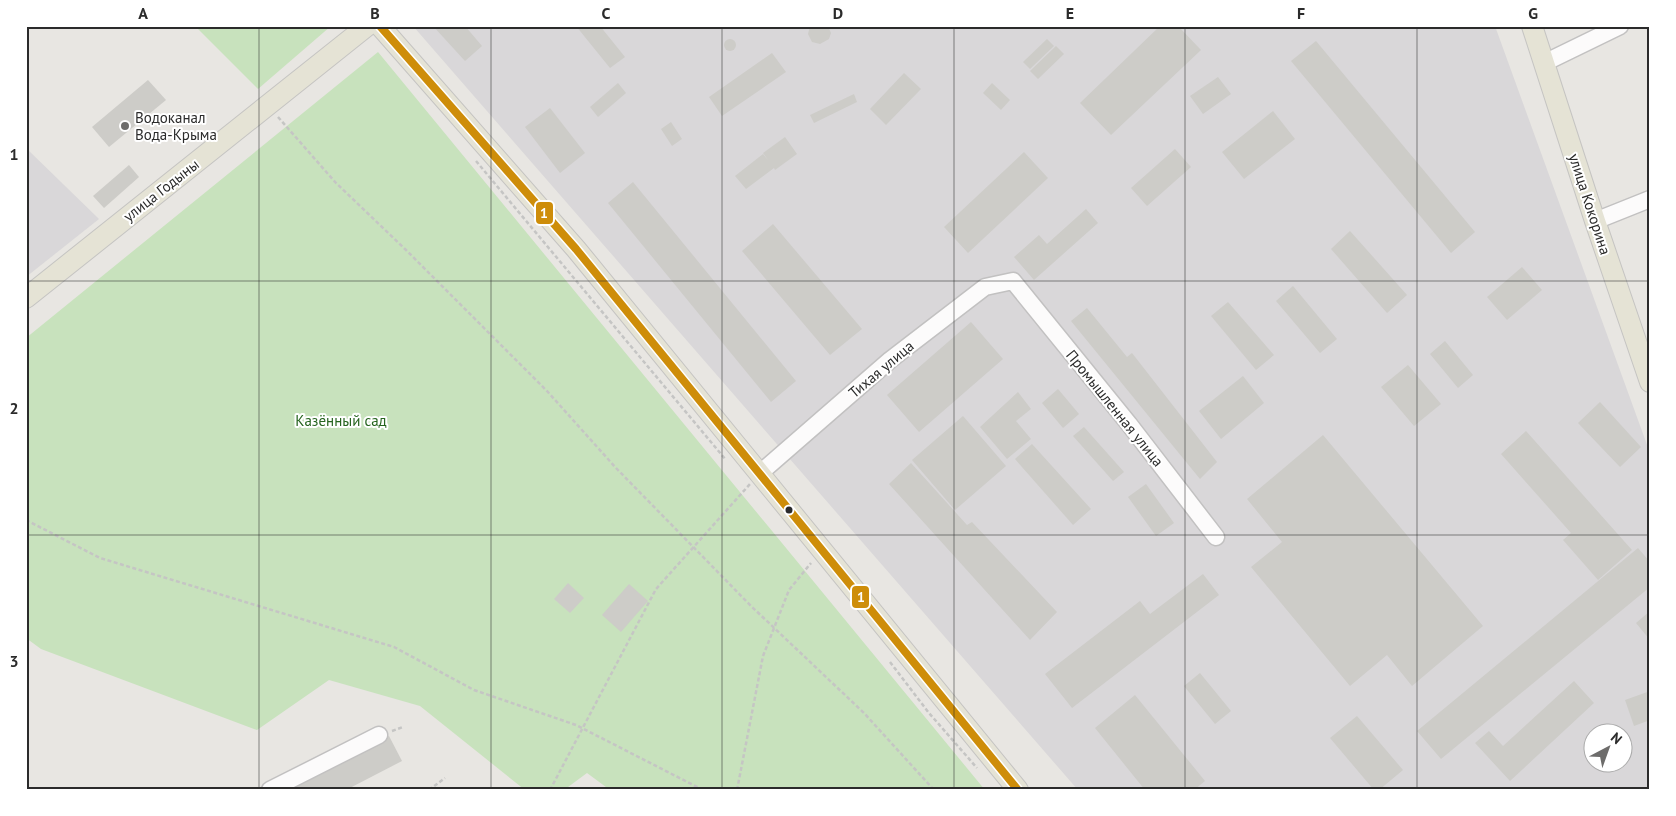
<svg xmlns="http://www.w3.org/2000/svg" width="1676" height="816" viewBox="0 0 1676 816" font-family="'PT Sans',sans-serif">
<rect width="100%" height="100%" fill="#e8e6e2"/>
<g fill="#d9d7d9" fill-rule="evenodd">
<path d="M413 26H1495L1650 453V790H1078ZM1594 734H1624V764H1594Z"/>
<polygon points="26,148 99,219 26,277"/>
</g>
<g fill="#c8e2bd">
<polygon points="195,26 331,26 258,89"/>
<polygon points="378,52 985,790 610,790 587,773 564,790 525,790 420,706 329,680 257,730 41,649 26,638 26,338"/>
</g>
<g fill="#cdccc8">
<polygon points="433,26 465,26 482,46 465,61"/>
<polygon points="576,26 600,26 625,57 610,68"/>
<polygon points="810,26 828,26 831,33 829,39 820,44 812,42 808,34"/>
<polygon points="1160,26 1178,26 1201,50 1111,135 1080,103"/>
<circle cx="730" cy="45" r="6"/>
<polygon points="1047,39 1054,46 1030,69 1023,62"/>
<polygon points="1316,41 1475,232 1451,253 1291,61"/>
<polygon points="1056,46 1064,54 1038,79 1030,71"/>
<polygon points="772,53 786,72 722,116 709,97"/>
<polygon points="904,73 921,89 886,125 870,109"/>
<polygon points="1218,77 1231,94 1203,114 1190,96"/>
<polygon points="148,80 166,100 109,147 92,127"/>
<polygon points="618,83 626,93 598,117 590,107"/>
<polygon points="992,83 1010,100 1001,110 983,93"/>
<polygon points="854,94 857,102 814,123 810,115"/>
<polygon points="550,108 585,153 560,173 525,127"/>
<polygon points="1273,111 1295,139 1244,179 1222,152"/>
<polygon points="671,122 682,139 672,146 661,129"/>
<polygon points="785,137 797,154 775,170 774,168 746,189 735,176 763,154 768,160 763,153"/>
<polygon points="1175,149 1191,167 1147,206 1131,188"/>
<polygon points="1024,152 1048,178 968,253 944,227"/>
<polygon points="129,165 139,177 104,208 93,196"/>
<polygon points="633,182 796,381 771,402 608,203"/>
<polygon points="1086,209 1098,223 1034,280 1014,257 1039,235 1047,244"/>
<polygon points="773,224 862,329 830,355 742,251"/>
<polygon points="1350,231 1407,295 1387,313 1331,249"/>
<polygon points="1522,267 1542,290 1507,320 1487,297"/>
<polygon points="1293,286 1337,339 1320,353 1276,301"/>
<polygon points="1228,302 1274,355 1256,370 1211,316"/>
<polygon points="1087,308 1127,357 1132,353 1217,462 1200,479 1071,321"/>
<polygon points="971,322 1003,359 919,432 887,395"/>
<polygon points="1445,341 1473,375 1458,388 1430,354"/>
<polygon points="1408,365 1441,404 1414,426 1381,387"/>
<polygon points="1243,376 1264,403 1221,439 1199,411"/>
<polygon points="1058,389 1079,414 1063,428 1042,403"/>
<polygon points="1018,392 1031,409 1016,421 1031,439 1007,459 980,427"/>
<polygon points="1600,402 1641,447 1620,467 1578,423"/>
<polygon points="963,416 1006,466 955,510 912,460"/>
<polygon points="1084,427 1124,472 1113,481 1073,436"/>
<polygon points="1526,431 1632,550 1598,580 1563,540 1571,533 1501,454"/>
<polygon points="1323,435 1483,626 1412,686 1387,655 1350,686 1251,567 1282,542 1247,499"/>
<polygon points="1032,444 1091,509 1073,525 1015,459"/>
<polygon points="911,463 967,525 972,522 1057,612 1030,640 889,484"/>
<polygon points="1146,484 1174,523 1156,536 1128,497"/>
<polygon points="1638,548 1650,562 1650,587 1441,759 1417,731"/>
<polygon points="1203,574 1219,595 1072,708 1045,674 1140,601 1150,614"/>
<polygon points="568,583 584,598 570,613 554,599"/>
<polygon points="629,584 648,601 621,632 602,615"/>
<polygon points="1650,611 1650,640 1636,623"/>
<polygon points="1200,673 1231,711 1215,724 1184,686"/>
<polygon points="1574,681 1594,703 1510,781 1475,743 1489,731 1503,746"/>
<polygon points="1650,691 1650,720 1634,726 1625,700"/>
<polygon points="1135,695 1205,781 1194,790 1145,790 1095,728"/>
<polygon points="1357,716 1403,770 1379,790 1374,790 1330,738"/>
<polygon points="389,736 402,761 346,790 286,790"/>
</g>
<g fill="none" stroke-linecap="round" stroke-linejoin="round">
<defs>
<g id="minor">
<polyline points="1544,63 1620,26"/>
<polyline points="1595,221 1650,199"/>
<polyline points="759,474 890,360 985,287 1013,281 1129,424 1216,537"/>
<polyline points="270,790 379,735"/>
</g>
<g id="major">
<polyline points="380,26 576,249 1018,790"/>
<polyline points="1532,26 1595,221 1650,382"/>
<polyline points="26,298 367,26"/>
</g>
</defs>
<use href="#minor" stroke="#c2c1c1" stroke-width="19"/>
<use href="#major" stroke="#c5c4c2" stroke-width="22"/>
<g stroke="#c5c5c4" stroke-width="2.5" stroke-dasharray="4 2.5" stroke-linecap="butt">
<polyline points="278,117 336,183 405,249 547,391 616,468 751,606 864,713 934,790"/>
<polyline points="476,161 726,460"/>
<polyline points="26,520 100,558 394,647 474,690 576,725 703,790"/>
<polyline points="890,662 929,713 977,768"/>
<polyline points="392,731 403,727"/>
<polyline points="429,790 445,778"/>
<polyline points="550,790 656,589 750,484"/>
<polyline points="737,790 763,656 789,590 811,563"/>
</g>
<use href="#minor" stroke="#fcfbfb" stroke-width="16"/>
<use href="#major" stroke="#e5e3d5" stroke-width="20"/>
<defs>
<polyline id="bus-1" points="380,26 576,249 1018,790"/>
</defs>
<use href="#bus-1" stroke="#fff" stroke-width="11"/>
<use href="#bus-1" stroke="#ce8d09" stroke-width="8"/>
</g>
<path fill="none" stroke="#2b2b2b" stroke-width="1" stroke-opacity="0.55" d="M259 26V790M491 26V790M722 26V790M954 26V790M1185 26V790M1417 26V790M26 281H1650M26 535H1650"/>
<circle fill="#6d6c6b" stroke="#fff" stroke-width="2" cx="125" cy="126" r="5"/>
<circle fill="#2b2b2b" stroke="#fff" stroke-width="2" cx="789" cy="510" r="4.5"/>
<g text-anchor="middle" dominant-baseline="central" stroke-width="4" stroke-linejoin="round" paint-order="stroke">
<g font-size="15" fill="#2b2b2b" stroke="#fff" text-anchor="start">
<text x="135" y="117">Водоканал<tspan x="135" dy="17">Вода-Крыма</tspan></text>
</g>
<g font-size="15" fill="#2b2b2b" stroke="#fff">
<text transform="translate(161 190) rotate(-38)">улица Годыны</text>
<text transform="translate(1590 204) rotate(72)">улица Кокорина</text>
<text transform="translate(881 369) rotate(-40)">Тихая улица</text>
<text transform="translate(1115 408) rotate(51)">Промышленная улица</text>
</g>
<g font-size="15" fill="#26641f" stroke="#fff">
<text x="341" y="420">Казённый сад</text>
</g>
</g>
<g stroke="#fff" stroke-width="2">
<rect x="535" y="201" width="19" height="24" rx="5" fill="#ce8d09"/>
<rect x="851" y="585" width="19" height="24" rx="5" fill="#ce8d09"/>
</g>
<g font-size="14" text-anchor="middle" font-weight="bold" fill="#fff">
<text x="544" y="218">1</text>
<text x="861" y="602">1</text>
</g>
<rect width="1676" height="816" fill="none" stroke="#ffffff" stroke-width="55"/>
<g transform="translate(1608 748) rotate(41)"><circle r="24" fill="#ffffff" stroke="#aaaaaa"/>
<path d="M0-4L9 19L0 12L-9 19Z" fill="#6d6c6b"/>
<text y="-8" font-size="14" font-weight="bold" text-anchor="middle" fill="#2b2b2b">N</text>
</g>
<rect x="28" y="28" width="1620" height="760" fill="none" stroke="#2b2b2b" stroke-width="2"/>
<g font-size="16" text-anchor="middle" font-weight="bold" fill="#2b2b2b">
<text x="143" y="19">A</text>
<text x="375" y="19">B</text>
<text x="606" y="19">C</text>
<text x="838" y="19">D</text>
<text x="1070" y="19">E</text>
<text x="1301" y="19">F</text>
<text x="1533" y="19">G</text>
<text x="14" y="160">1</text>
<text x="14" y="414">2</text>
<text x="14" y="667">3</text>
</g>
</svg>
